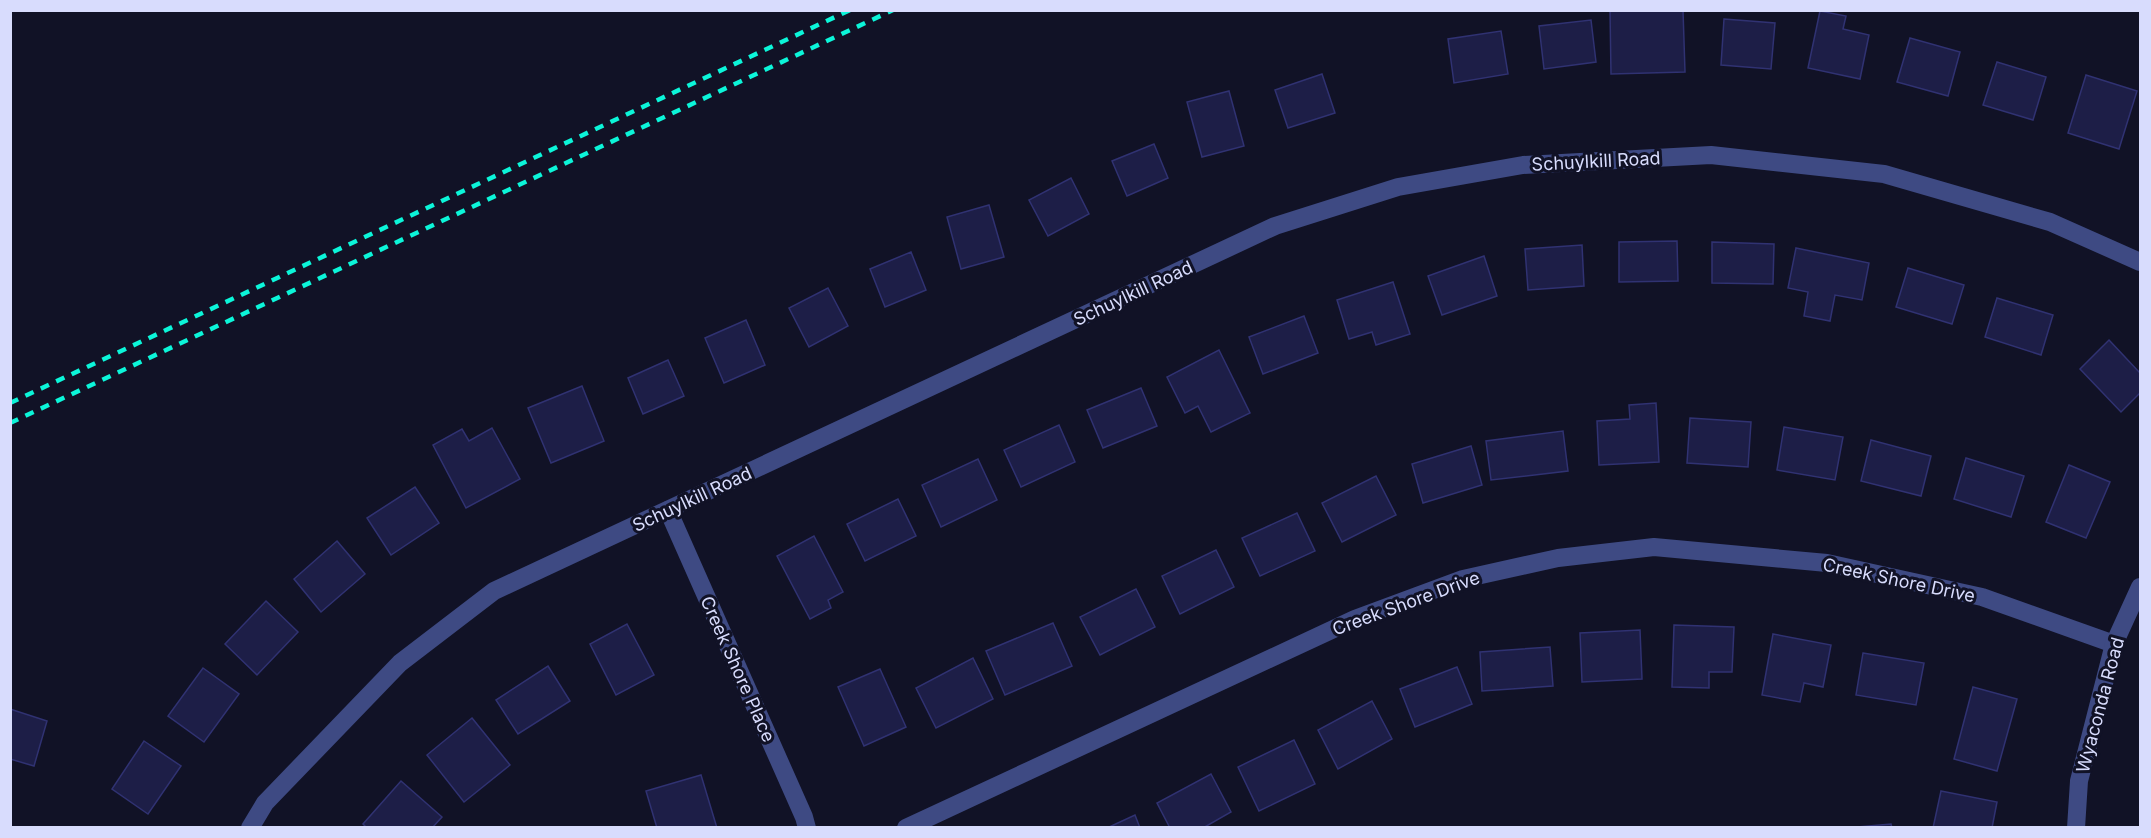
<svg xmlns="http://www.w3.org/2000/svg" width="2151" height="838" viewBox="0 0 2151 838" font-family="Inter,sans-serif">
<rect width="100%" height="100%" fill="#111226"/>
<g fill="#1d1e47" stroke="#303272" stroke-width="1.5">
<polygon points="1610,10 1683,10 1685,72 1611,74"/>
<polygon points="1820,11 1846,16 1843,29 1869,35 1860,79 1808,68"/>
<polygon points="1724,19 1775,23 1771,69 1721,65"/>
<polygon points="1591,20 1596,62 1544,69 1539,26"/>
<polygon points="1501,31 1508,74 1454,83 1448,39"/>
<polygon points="1910,38 1960,52 1948,96 1897,82"/>
<polygon points="1997,62 2046,77 2033,120 1983,105"/>
<polygon points="1322,74 1335,113 1288,128 1275,90"/>
<polygon points="2086,75 2137,91 2119,149 2068,133"/>
<polygon points="1229,91 1244,146 1202,157 1187,102"/>
<polygon points="1154,144 1168,178 1127,196 1112,161"/>
<polygon points="1071,178 1089,214 1048,236 1029,200"/>
<polygon points="989,205 1004,257 961,269 947,217"/>
<polygon points="1677,241 1678,281 1619,282 1619,242"/>
<polygon points="1712,242 1774,244 1773,284 1712,283"/>
<polygon points="1582,245 1584,286 1528,290 1525,249"/>
<polygon points="1796,248 1869,263 1862,300 1835,295 1830,321 1804,316 1808,292 1788,288"/>
<polygon points="911,252 926,290 885,307 870,269"/>
<polygon points="1484,256 1497,296 1442,315 1428,276"/>
<polygon points="1908,268 1964,285 1952,324 1896,307"/>
<polygon points="1393,282 1410,334 1376,345 1372,332 1349,339 1337,300"/>
<polygon points="828,288 848,326 809,347 789,308"/>
<polygon points="1997,298 2053,315 2041,355 1985,337"/>
<polygon points="1304,316 1318,353 1263,374 1249,337"/>
<polygon points="746,320 765,365 724,383 705,338"/>
<polygon points="2109,340 2140,373 2140,393 2121,412 2080,369"/>
<polygon points="1219,350 1250,413 1211,432 1198,406 1185,413 1167,377"/>
<polygon points="668,360 684,396 643,414 628,378"/>
<polygon points="582,386 604,441 551,463 528,408"/>
<polygon points="1141,388 1157,426 1103,448 1087,410"/>
<polygon points="1656,403 1659,462 1599,465 1597,421 1630,419 1629,405"/>
<polygon points="1690,418 1751,422 1748,467 1687,463"/>
<polygon points="1059,425 1075,462 1021,487 1004,450"/>
<polygon points="1784,427 1843,437 1835,480 1777,470"/>
<polygon points="492,428 520,479 466,508 433,445 462,429 469,441"/>
<polygon points="1563,431 1568,471 1491,480 1486,441"/>
<polygon points="1871,440 1931,456 1921,496 1861,481"/>
<polygon points="1471,446 1482,485 1423,503 1412,464"/>
<polygon points="1966,458 2024,476 2011,517 1954,499"/>
<polygon points="978,459 997,500 941,527 922,485"/>
<polygon points="2069,465 2110,482 2086,538 2046,522"/>
<polygon points="1376,476 1396,515 1342,542 1322,503"/>
<polygon points="415,487 439,523 391,555 367,518"/>
<polygon points="898,499 916,536 865,561 847,524"/>
<polygon points="1297,513 1315,551 1260,576 1242,538"/>
<polygon points="814,536 843,592 828,600 831,608 810,619 777,556"/>
<polygon points="337,541 365,574 321,612 294,579"/>
<polygon points="1216,550 1234,587 1180,614 1162,576"/>
<polygon points="1136,589 1155,627 1100,655 1080,617"/>
<polygon points="266,601 298,632 257,675 225,644"/>
<polygon points="1053,623 1072,666 1005,695 986,651"/>
<polygon points="627,624 654,675 616,695 590,644"/>
<polygon points="1674,625 1734,627 1732,672 1709,672 1709,688 1672,687"/>
<polygon points="1640,630 1642,679 1582,682 1580,633"/>
<polygon points="1773,634 1831,645 1823,687 1804,683 1800,702 1762,695"/>
<polygon points="1550,647 1553,686 1482,691 1480,652"/>
<polygon points="1863,653 1924,663 1916,705 1856,695"/>
<polygon points="973,658 993,699 936,728 916,688"/>
<polygon points="548,666 570,701 518,734 496,700"/>
<polygon points="1457,667 1472,704 1415,727 1400,689"/>
<polygon points="203,668 239,694 204,742 168,716"/>
<polygon points="880,669 906,727 864,746 838,687"/>
<polygon points="1973,687 2017,699 1997,771 1954,759"/>
<polygon points="1372,701 1392,739 1338,769 1318,730"/>
<polygon points="10,709 47,721 34,766 10,759"/>
<polygon points="472,718 510,765 464,802 427,755"/>
<polygon points="1294,740 1315,784 1259,811 1238,767"/>
<polygon points="144,741 181,766 148,814 112,789"/>
<polygon points="1211,774 1231,812 1203,828 1170,828 1157,803"/>
<polygon points="701,775 717,828 657,828 646,791"/>
<polygon points="401,781 442,817 432,828 367,828 363,824"/>
<polygon points="1941,791 1997,802 1992,828 1933,828"/>
<polygon points="1135,815 1140,828 1107,828"/>
<polygon points="1891,824 1892,828 1845,828"/>
</g>
<g fill="none" stroke-linecap="round" stroke-linejoin="round">
<g stroke="#3e4a83" stroke-width="18">
<polyline points="668,510 804,817 807,828"/>
<polyline points="250,828 265,803 400,663 494,591 1275,226 1398,187 1523,165 1711,155 1884,174 2050,222 2140,262"/>
<polyline points="906,828 1355,619 1463,579 1558,558 1654,547 1827,563 1982,597 2114,644"/>
<polyline points="2076,828 2079,781 2114,644 2140,587"/>
</g>
<g stroke="#0cf5d9" stroke-width="4.5" stroke-dasharray="9 8" stroke-linecap="butt">
<polyline points="10,403 850,10"/>
<polyline points="10,423 893,10"/>
</g>
</g>
<g text-anchor="middle" dominant-baseline="central" stroke-width="6" stroke-linejoin="round" paint-order="stroke">
<g font-size="18" fill="#d8dcfd" stroke="#111226">
<text transform="translate(1596 161) rotate(-3)">Schuylkill Road</text>
<text transform="translate(1133 293) rotate(-25)">Schuylkill Road</text>
<text transform="translate(692 499) rotate(-25)">Schuylkill Road</text>
<text transform="translate(1899 580) rotate(12)">Creek Shore Drive</text>
<text transform="translate(1406 603) rotate(-20)">Creek Shore Drive</text>
<text transform="translate(738 669) rotate(66)">Creek Shore Place</text>
<text transform="translate(2100 705) rotate(-75)">Wyaconda Road</text>
</g>
</g>
<rect width="2151" height="838" fill="none" stroke="#d8dcfd" stroke-width="24"/>
</svg>
